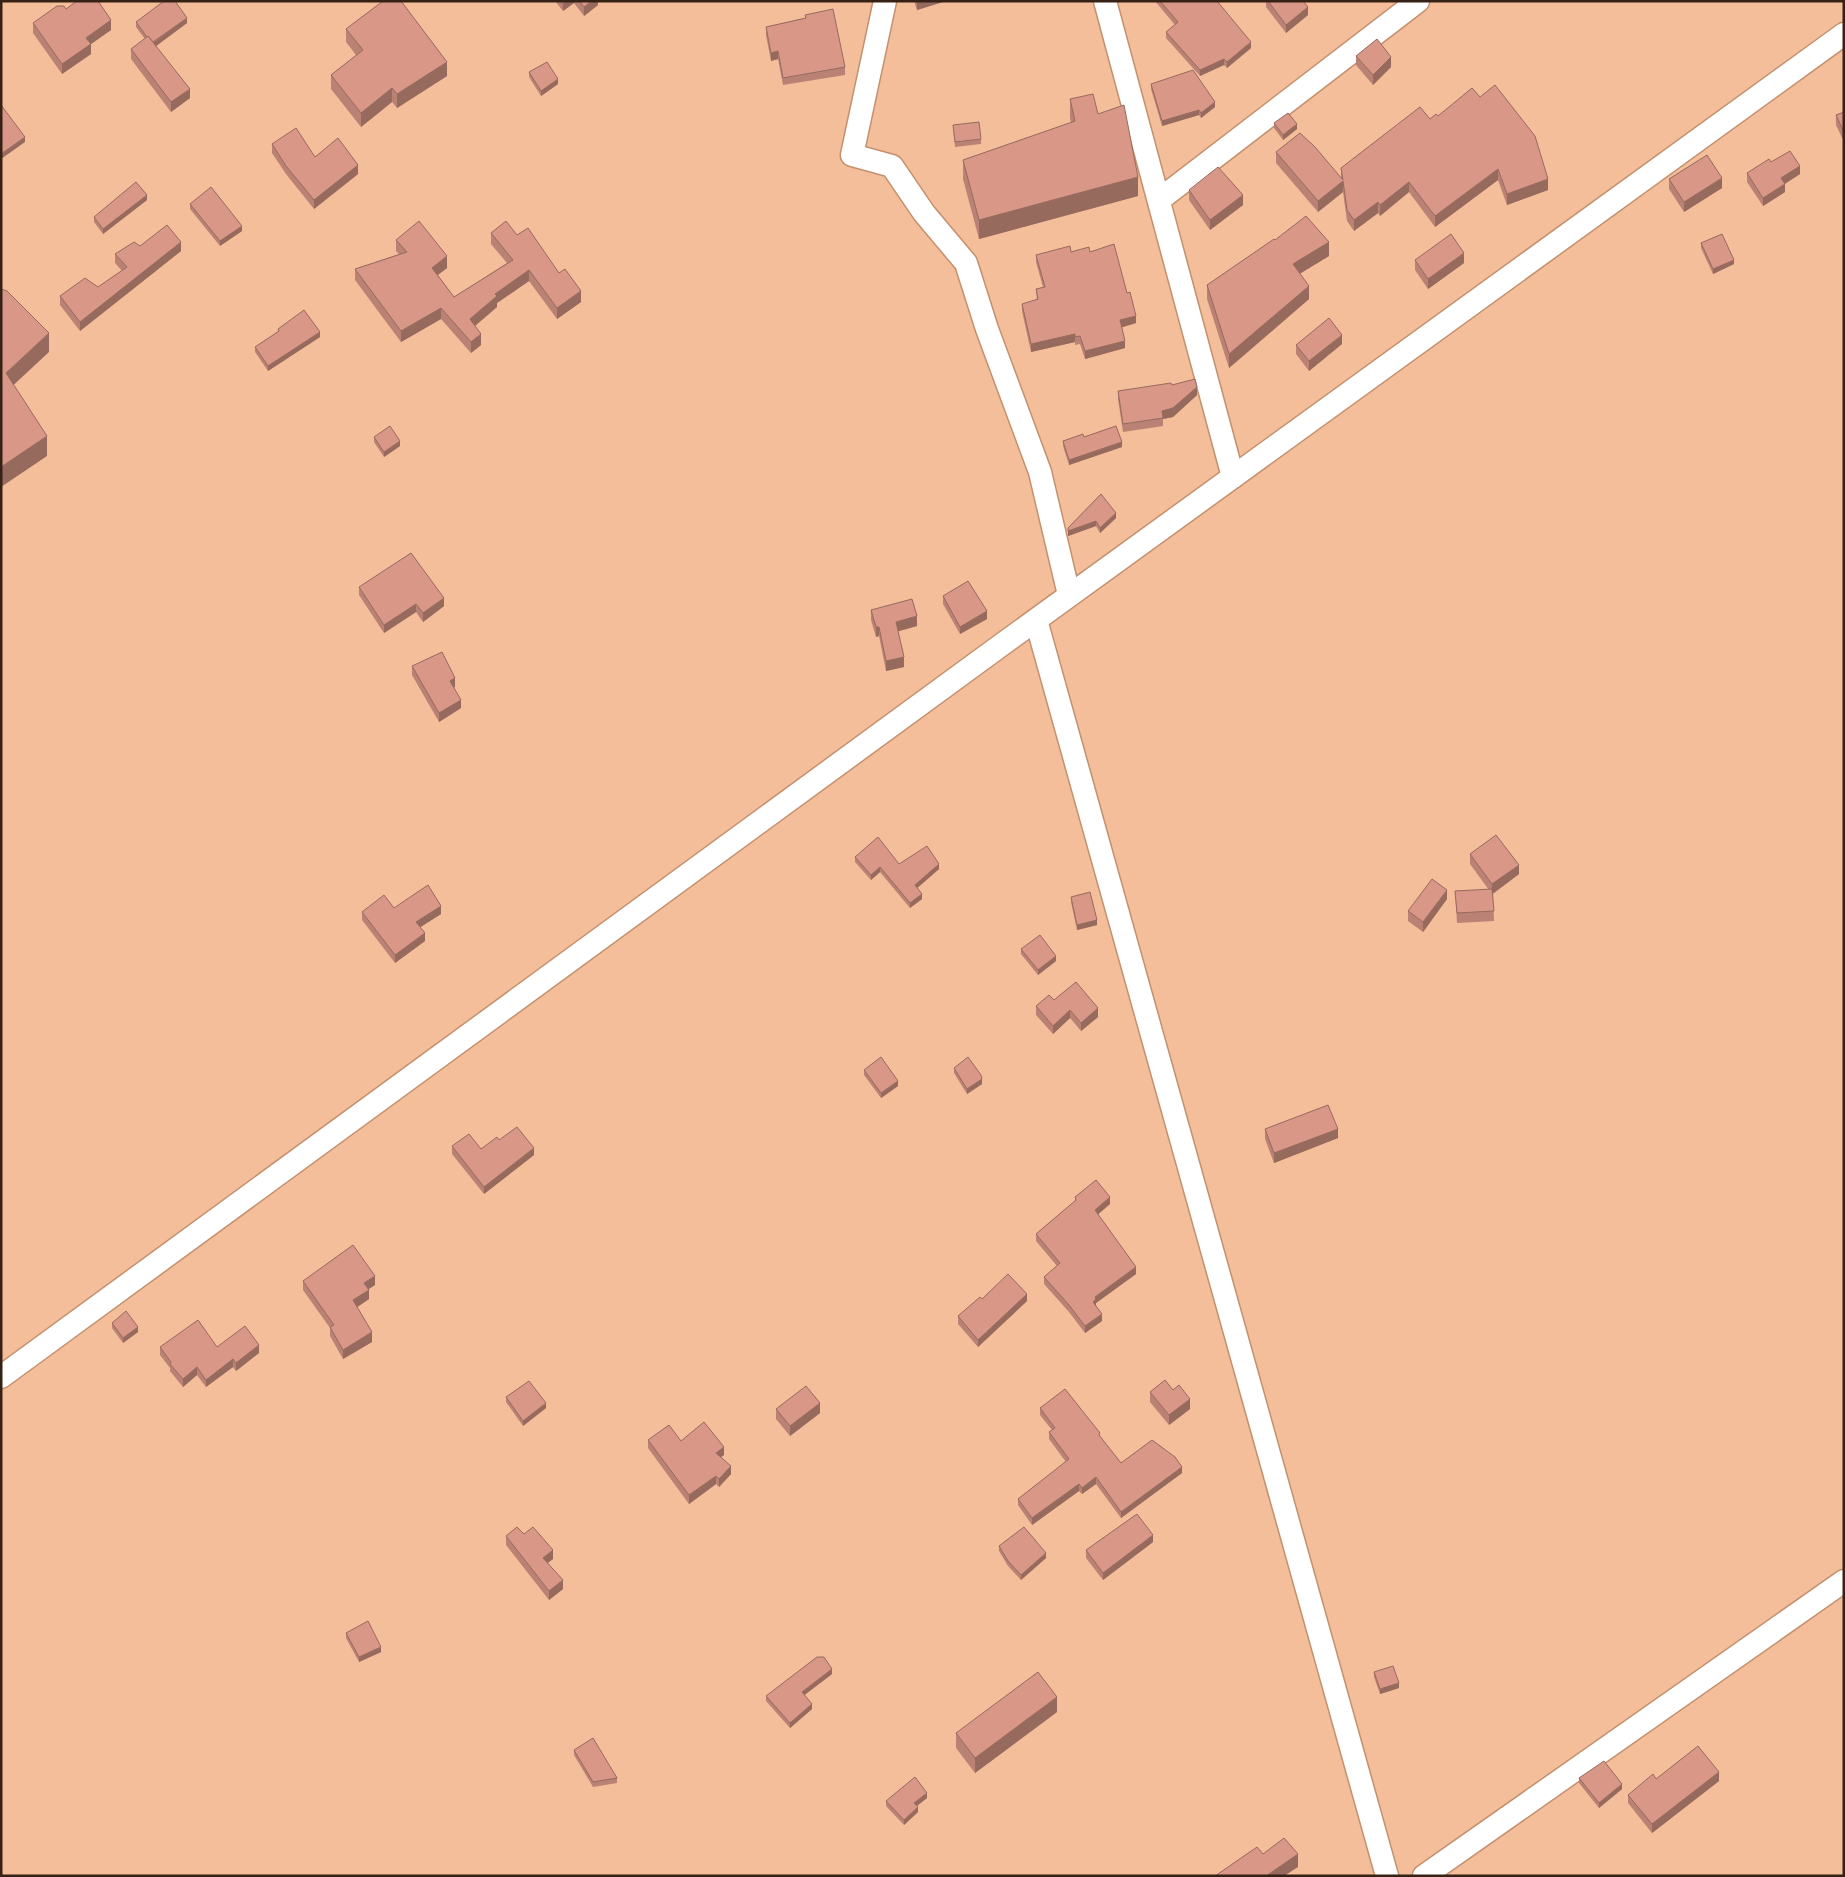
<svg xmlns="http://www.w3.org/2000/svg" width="1845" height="1877" viewBox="0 0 1845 1877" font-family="'Exo 2',sans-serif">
<rect width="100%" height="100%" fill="#f4be9b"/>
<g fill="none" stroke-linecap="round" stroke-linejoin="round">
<defs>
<g id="minor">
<polyline points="885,1 852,155 892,166 924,213 966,263 987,329 1040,472 1069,595"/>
<polyline points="1105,1 1233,477"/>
<polyline points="1159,200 1418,1"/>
<polyline points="1036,620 1387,1876"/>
<polyline points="1,1377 1004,643 1844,34"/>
<polyline points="1424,1876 1844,1581"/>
</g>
</defs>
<use href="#minor" stroke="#c3906e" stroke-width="25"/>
<use href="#minor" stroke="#fff" stroke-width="22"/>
</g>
<g fill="#ba8274">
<polygon points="555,1 598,1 598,5 584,16 574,3 563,11"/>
<polygon points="914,1 946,1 917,10"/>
<polygon points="1155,1 1217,1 1251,48 1227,68 1224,65 1200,76 1166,38 1166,32 1175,25"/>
<polygon points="1266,1 1303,1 1308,15 1286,33 1266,7"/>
<polygon points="66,9 111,30 91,44 91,54 62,74 33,33 33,23"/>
<polygon points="805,15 845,67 845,75 783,85 778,59 771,61 766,35 766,27 805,18"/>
<polygon points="136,22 187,23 156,46 190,98 171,112 131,59 131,49 145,39 136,27"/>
<polygon points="346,29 447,76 397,108 392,102 361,127 331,89 331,75 356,55 346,42"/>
<polygon points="1356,56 1391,67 1373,85 1356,65"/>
<polygon points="529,72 558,84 541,96 529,77"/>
<polygon points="1151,84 1215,107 1201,118 1199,115 1162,126 1151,89"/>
<polygon points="1070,99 1098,114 1138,196 979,239 963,179 963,160 1071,123 1070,118"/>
<polygon points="1844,112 1844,142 1836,125 1836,115"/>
<polygon points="1438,116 1548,190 1507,205 1498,180 1435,227 1409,192 1380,216 1378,213 1354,231 1347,221 1343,192 1318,212 1276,163 1276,152 1341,178 1341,168 1430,119"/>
<polygon points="1274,123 1297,129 1283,140 1274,128"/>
<polygon points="953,125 981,139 981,144 955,147"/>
<polygon points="272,144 315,157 358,174 314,209 286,174 272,153"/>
<polygon points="1771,162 1800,174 1785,184 1785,192 1763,206 1747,182 1747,173"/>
<polygon points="1669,179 1722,188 1684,212 1669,189"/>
<polygon points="1189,190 1243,205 1210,230 1189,200"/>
<polygon points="147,200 103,234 94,222 94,217"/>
<polygon points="190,204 242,231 220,246 190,209"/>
<polygon points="491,233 517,235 559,273 581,302 557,319 529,281 497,303 497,307 475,326 481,345 471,353 441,319 401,342 355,280 355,269 399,254 396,251 396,240 447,268 438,275 454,297 507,263 491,244"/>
<polygon points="1275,240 1329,256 1300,273 1309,299 1229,368 1207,299 1207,285"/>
<polygon points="1701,243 1734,264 1713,274 1701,248"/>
<polygon points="140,246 181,251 80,331 60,305 60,296 98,287 122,271 115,263 115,254"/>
<polygon points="1071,252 1090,252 1127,293 1136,323 1122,327 1125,348 1085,359 1080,344 1075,345 1075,342 1031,352 1022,311 1022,304 1037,300 1036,289 1043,287 1036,262 1036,255"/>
<polygon points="1415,260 1464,263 1428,289 1415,270"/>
<polygon points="278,329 320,337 268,371 255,352 255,347 278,332"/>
<polygon points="1342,344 1309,371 1296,354 1296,345"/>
<polygon points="1172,385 1197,395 1173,417 1163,419 1163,426 1123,432 1118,399 1118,391"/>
<polygon points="374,437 400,446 384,457 374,442"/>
<polygon points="1084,437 1122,447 1069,465 1063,446 1063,441"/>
<polygon points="1101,494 1116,518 1100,533 1096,526 1068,536 1068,528"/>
<polygon points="359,587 444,606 423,622 416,612 384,633 359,595"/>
<polygon points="943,596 987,619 960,634 943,604"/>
<polygon points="871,610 917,626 898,631 904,667 886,671 879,636 876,637 871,620"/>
<polygon points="412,666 455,687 454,687 461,708 439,722 412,675"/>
<polygon points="1470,854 1519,874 1493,894 1494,921 1457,923 1455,891 1489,890 1470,864"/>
<polygon points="855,857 899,864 939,869 917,888 922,899 910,908 880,872 871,880 855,862"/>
<polygon points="1071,897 1097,925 1077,930 1071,902"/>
<polygon points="1447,899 1423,932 1408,921 1408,911"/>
<polygon points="394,908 441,914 420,927 425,941 395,963 362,920 362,912"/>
<polygon points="1021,949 1056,961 1038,975 1021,954"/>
<polygon points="1054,1000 1098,1017 1081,1031 1070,1018 1053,1034 1036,1015 1036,1006"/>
<polygon points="954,1068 982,1084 967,1094 954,1073"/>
<polygon points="864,1070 898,1086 881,1098 864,1075"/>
<polygon points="1265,1129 1338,1138 1274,1163 1265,1139"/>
<polygon points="499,1140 534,1155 484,1194 452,1154 452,1146 481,1149"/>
<polygon points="1075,1197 1110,1204 1098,1214 1136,1274 1096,1303 1096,1306 1102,1321 1085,1333 1069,1312 1044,1284 1044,1277 1057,1266 1036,1241 1036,1234 1075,1201"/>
<polygon points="303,1281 375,1285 369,1289 369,1299 357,1307 372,1342 343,1359 330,1336 330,1328 303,1290"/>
<polygon points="982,1299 1027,1301 978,1347 958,1324 958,1316"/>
<polygon points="112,1323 138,1332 123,1343 112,1328"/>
<polygon points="160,1347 217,1347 259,1353 236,1371 233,1367 206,1387 197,1375 183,1387 170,1371 170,1368 160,1355"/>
<polygon points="1173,1390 1190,1409 1169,1425 1150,1402 1150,1392"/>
<polygon points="506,1397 546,1408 523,1426 506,1402"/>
<polygon points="1040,1408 1100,1437 1121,1463 1182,1473 1121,1518 1096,1484 1082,1494 1079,1491 1032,1525 1018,1505 1018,1499 1066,1462 1049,1439 1049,1432 1052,1430 1040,1415"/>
<polygon points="776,1409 820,1413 790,1436 776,1419"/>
<polygon points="648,1440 681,1441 724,1455 721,1457 731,1474 719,1487 716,1484 689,1504 648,1448"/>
<polygon points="524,1534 553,1559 548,1563 563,1589 549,1600 506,1545 506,1536"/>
<polygon points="1153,1542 1103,1580 1086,1558 1086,1550"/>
<polygon points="999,1546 1046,1558 1021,1580 1008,1566 999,1551"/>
<polygon points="346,1633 381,1652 359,1662 346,1638"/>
<polygon points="1374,1672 1399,1688 1380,1694 1374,1677"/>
<polygon points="832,1674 804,1695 812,1709 790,1728 766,1701 766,1696"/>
<polygon points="1057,1712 975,1773 956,1748 956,1733"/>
<polygon points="574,1750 617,1778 617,1783 593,1787 574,1755"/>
<polygon points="1579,1778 1622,1789 1599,1808 1579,1783"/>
<polygon points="1656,1779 1719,1781 1652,1833 1628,1803 1628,1795"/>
<polygon points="927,1798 917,1806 918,1812 904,1825 886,1806 886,1801"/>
</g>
<g fill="#976a5e">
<polygon points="565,1 574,1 574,3 563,11 563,3"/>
<polygon points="592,1 598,1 598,5 584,16 584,7"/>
<polygon points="917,1 946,1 917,10"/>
<polygon points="1308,7 1308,15 1286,33 1286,25"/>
<polygon points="187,18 187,23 152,49 152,44"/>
<polygon points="111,20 111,30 91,44 91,54 62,74 62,64 86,38"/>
<polygon points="1251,42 1251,48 1227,68 1227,62"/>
<polygon points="778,51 778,59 771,61 771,53"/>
<polygon points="1391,57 1391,67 1373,85 1373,75"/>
<polygon points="1224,59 1224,65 1200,76 1200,70"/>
<polygon points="447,62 447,76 397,108 397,94"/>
<polygon points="558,79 558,84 541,96 541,91"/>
<polygon points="392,88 392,102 361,127 361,113"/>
<polygon points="190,89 190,98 171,112 171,102"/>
<polygon points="1215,102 1215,107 1201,118 1201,113"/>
<polygon points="1199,110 1199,115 1162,126 1162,121"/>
<polygon points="1297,124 1297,129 1283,140 1283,135"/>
<polygon points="25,137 25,142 1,159 1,154"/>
<polygon points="358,165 358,174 314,209 314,200"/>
<polygon points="1800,166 1800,174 1781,186 1781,178"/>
<polygon points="1498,169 1498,180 1435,227 1435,216"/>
<polygon points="1138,177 1138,196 979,239 979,220"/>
<polygon points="1722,178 1722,188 1684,212 1684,202"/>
<polygon points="1548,179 1548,190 1507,205 1507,194"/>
<polygon points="1343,181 1343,192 1318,212 1318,201"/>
<polygon points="1409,182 1409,192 1380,216 1380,205"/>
<polygon points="1785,184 1785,192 1763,206 1763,198"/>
<polygon points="147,195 147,200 103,234 103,229"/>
<polygon points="1243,195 1243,205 1210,230 1210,220"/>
<polygon points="1378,202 1378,213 1354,231 1354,220"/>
<polygon points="242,226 242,231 220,246 220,241"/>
<polygon points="181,242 181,251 80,331 80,322"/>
<polygon points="1329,242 1329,256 1293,278 1293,264"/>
<polygon points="1464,253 1464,263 1428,289 1428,279"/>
<polygon points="447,256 447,268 432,279 432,268"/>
<polygon points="1734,260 1734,264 1713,274 1713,269"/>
<polygon points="529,270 529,281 497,303 497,307 470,330 470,319 495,294"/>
<polygon points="1309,286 1309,299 1229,368 1229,354"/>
<polygon points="581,291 581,302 557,319 557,308"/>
<polygon points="441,308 441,319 401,342 401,331"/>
<polygon points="1136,316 1136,323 1120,328 1120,320"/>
<polygon points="320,332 320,337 268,371 268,366"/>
<polygon points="49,333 49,352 6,392 6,373"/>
<polygon points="481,334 481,345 471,353 471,342"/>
<polygon points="1075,334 1075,342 1031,352 1031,344"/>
<polygon points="1342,335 1342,344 1309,371 1309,361"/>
<polygon points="1125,341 1125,348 1085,359 1085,351"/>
<polygon points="1197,387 1197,395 1173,417 1163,419 1162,411"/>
<polygon points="47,436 47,456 1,487 1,467"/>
<polygon points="400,441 400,446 384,457 384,452"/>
<polygon points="1122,442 1122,447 1069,465 1069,460"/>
<polygon points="1116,513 1116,518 1100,533 1100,528"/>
<polygon points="1096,521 1096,526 1068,536 1068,531"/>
<polygon points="444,598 444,606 423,622 423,613"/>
<polygon points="416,604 416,612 384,633 384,625"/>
<polygon points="987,611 987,619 960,634 960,627"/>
<polygon points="917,616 917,626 896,632 896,622"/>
<polygon points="876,627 879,627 879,636 876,637"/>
<polygon points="904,657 904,667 886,671 886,661"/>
<polygon points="455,678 455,687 450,690 450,681"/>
<polygon points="461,700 461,708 439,722 439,713"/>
<polygon points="939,864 939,869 915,890 915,885"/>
<polygon points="1519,865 1519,874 1492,894 1492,884"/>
<polygon points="880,867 880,872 871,880 871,875"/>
<polygon points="1447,890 1447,899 1423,932 1423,922"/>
<polygon points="922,894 922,899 910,908 910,903"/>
<polygon points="441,906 441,914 416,930 416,922"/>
<polygon points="1097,920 1097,925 1077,930 1077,925"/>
<polygon points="425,933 425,941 395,963 395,955"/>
<polygon points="1056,956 1056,961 1038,975 1038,970"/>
<polygon points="1098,1008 1098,1017 1081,1031 1081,1023"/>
<polygon points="1070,1010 1070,1018 1053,1034 1053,1026"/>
<polygon points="982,1079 982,1084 967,1094 967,1089"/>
<polygon points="898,1081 898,1086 881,1098 881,1093"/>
<polygon points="1338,1129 1338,1138 1274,1163 1274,1153"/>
<polygon points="534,1148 534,1155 484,1194 484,1187"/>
<polygon points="1110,1197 1110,1204 1095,1217 1095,1210"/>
<polygon points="1136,1267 1136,1274 1096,1303 1096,1306 1093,1302 1095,1297"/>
<polygon points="375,1276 375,1285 364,1292 364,1283"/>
<polygon points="369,1290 369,1299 353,1310 353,1300"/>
<polygon points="1027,1294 1027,1301 978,1347 978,1340"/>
<polygon points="1102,1314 1102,1321 1085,1333 1085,1326"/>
<polygon points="138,1327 138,1332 123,1343 123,1338"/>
<polygon points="372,1332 372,1342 343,1359 343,1350"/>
<polygon points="259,1345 259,1353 236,1371 236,1363"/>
<polygon points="233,1359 233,1367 206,1387 206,1380"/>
<polygon points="197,1367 197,1375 183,1387 183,1379"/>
<polygon points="1190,1399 1190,1409 1169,1425 1169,1415"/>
<polygon points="546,1403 546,1408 523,1426 523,1421"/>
<polygon points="820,1403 820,1413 790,1436 790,1426"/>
<polygon points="724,1447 724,1455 716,1461 716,1453"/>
<polygon points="731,1466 731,1474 719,1487 719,1479"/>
<polygon points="1182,1467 1182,1473 1121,1518 1121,1512"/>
<polygon points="716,1476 716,1484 689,1504 689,1495"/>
<polygon points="1096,1477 1096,1484 1082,1494 1082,1488"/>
<polygon points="1079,1484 1079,1491 1032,1525 1032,1518"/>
<polygon points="1153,1535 1153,1542 1103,1580 1103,1573"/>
<polygon points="553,1550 553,1559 543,1566 543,1558"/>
<polygon points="1046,1553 1046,1558 1021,1580 1021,1575"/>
<polygon points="563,1580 563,1589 549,1600 549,1591"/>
<polygon points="381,1647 381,1652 359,1662 359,1657"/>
<polygon points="832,1669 832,1674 802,1697 802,1692"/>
<polygon points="1399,1683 1399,1688 1380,1694 1380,1689"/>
<polygon points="1057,1697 1057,1712 975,1773 975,1758"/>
<polygon points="812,1704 812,1709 790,1728 790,1723"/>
<polygon points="1719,1772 1719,1781 1652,1833 1652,1824"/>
<polygon points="1622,1784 1622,1789 1599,1808 1599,1803"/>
<polygon points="927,1793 927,1798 914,1808 914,1803"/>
<polygon points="918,1807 918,1812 904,1825 904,1820"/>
<polygon points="1298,1854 1298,1867 1284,1876 1266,1876"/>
</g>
<g fill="#d89787" stroke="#976a5e">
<polygon points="77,1 98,1 111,20 86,38 91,44 62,64 33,23 57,6 64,6 66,9"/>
<polygon points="164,1 175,1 187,18 153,42 148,36 147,37 136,22"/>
<polygon points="383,1 401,1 447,62 397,94 392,88 361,113 331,75 363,50 346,29"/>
<polygon points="579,1 592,1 584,7"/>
<polygon points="1160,1 1217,1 1251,42 1227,62 1224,59 1200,70 1166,32 1178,22"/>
<polygon points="1268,1 1303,1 1308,7 1286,25"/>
<polygon points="833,9 845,67 783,78 778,51 771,53 766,27 806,18 805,15"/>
<polygon points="148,36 190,89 171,102 131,49"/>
<polygon points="1377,39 1391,57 1373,75 1356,56"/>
<polygon points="547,62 558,79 541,91 529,72"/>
<polygon points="1193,70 1215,102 1201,113 1199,110 1162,121 1151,84"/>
<polygon points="1495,85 1535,136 1548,179 1507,194 1498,169 1435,216 1409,182 1380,205 1378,202 1354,220 1347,210 1343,181 1318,201 1276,152 1300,133 1315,147 1343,180 1341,168 1420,107 1430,119 1436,114 1438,116 1472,88 1480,97"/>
<polygon points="1093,94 1098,114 1124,105 1138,177 979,220 963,160 1075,121 1070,99"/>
<polygon points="1,105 25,137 1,154"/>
<polygon points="1844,112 1844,132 1836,115"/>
<polygon points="1288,113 1297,124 1283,135 1274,123"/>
<polygon points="979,122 981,139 955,142 953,125"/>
<polygon points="296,128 315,157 338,138 358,165 314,200 286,166 272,144"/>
<polygon points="1790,151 1800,166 1781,178 1785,184 1763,198 1747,173 1769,159 1771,162"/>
<polygon points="1707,155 1722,178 1684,202 1669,179"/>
<polygon points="1218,167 1243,195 1210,220 1189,190"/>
<polygon points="136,182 147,195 103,229 94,217"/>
<polygon points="211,187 242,226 220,241 190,204"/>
<polygon points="1306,216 1329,242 1293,264 1309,286 1229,354 1207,285 1274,239 1275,240"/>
<polygon points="419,221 447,256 432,268 454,297 513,260 491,233 506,221 517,235 528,228 559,273 565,269 581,291 557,308 529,270 495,294 497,296 470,319 481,334 471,342 441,308 401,331 355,269 407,252 396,240"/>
<polygon points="167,225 181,242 80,322 60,296 85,278 98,287 127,267 115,254 134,242 140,246"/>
<polygon points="1451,234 1464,253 1428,279 1415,260"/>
<polygon points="1722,234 1734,260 1713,269 1701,243"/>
<polygon points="1114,244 1127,293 1130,292 1136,316 1120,320 1125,341 1085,351 1080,336 1075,337 1075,334 1031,344 1022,304 1038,299 1036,289 1045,287 1036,255 1070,246 1071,252 1089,247 1090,252"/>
<polygon points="1,289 7,291 49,333 6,373 47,436 1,467"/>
<polygon points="304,310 320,332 268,366 255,347 279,331 278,329"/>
<polygon points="1329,318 1342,335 1309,361 1296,345"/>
<polygon points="1195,379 1197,387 1173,408 1162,411 1163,418 1123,424 1118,391 1171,383 1172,385"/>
<polygon points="390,426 400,441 384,452 374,437"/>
<polygon points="1116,426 1122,442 1069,460 1063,441 1083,434 1084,437"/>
<polygon points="1101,494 1116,513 1100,528 1096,521 1068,531 1068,528"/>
<polygon points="411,553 444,598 423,613 416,604 384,625 359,587"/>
<polygon points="968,581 987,611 960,627 943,596"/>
<polygon points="912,599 917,616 896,622 904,657 886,661 879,627 876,627 871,610"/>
<polygon points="442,652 455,678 450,681 461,700 439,713 412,666"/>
<polygon points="1496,835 1519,865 1492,884 1470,854"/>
<polygon points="878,837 899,864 927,846 939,864 915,885 922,894 910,903 880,867 871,875 855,857"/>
<polygon points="1432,879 1447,890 1423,922 1408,911"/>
<polygon points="428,885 441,906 416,922 425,933 395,955 362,912 384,895 394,908"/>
<polygon points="1492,889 1494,911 1457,913 1455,891"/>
<polygon points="1090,892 1097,920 1077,925 1071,897"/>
<polygon points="1040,935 1056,956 1038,970 1021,949"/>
<polygon points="1076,982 1098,1008 1081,1023 1070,1010 1053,1026 1036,1006 1049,995 1054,1000"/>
<polygon points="881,1057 898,1081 881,1093 864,1070"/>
<polygon points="968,1057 981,1075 982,1079 967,1089 954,1068"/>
<polygon points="1328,1105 1338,1129 1274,1153 1265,1129"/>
<polygon points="517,1127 534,1148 484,1187 452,1146 469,1134 481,1149 497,1137 499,1140"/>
<polygon points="1096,1180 1110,1197 1095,1210 1136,1267 1095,1297 1096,1299 1093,1302 1102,1314 1085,1326 1069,1305 1044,1277 1060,1263 1036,1234 1076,1200 1075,1197"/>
<polygon points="353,1245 375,1276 364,1283 369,1290 353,1300 372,1332 343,1350 330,1327 334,1325 303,1281"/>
<polygon points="1008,1274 1027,1294 978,1340 958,1316 980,1297 982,1299"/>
<polygon points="126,1311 138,1327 123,1338 112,1323"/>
<polygon points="198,1320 217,1347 245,1326 259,1345 236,1363 233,1359 206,1380 197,1367 183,1379 170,1364 171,1362 160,1347"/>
<polygon points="1165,1380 1173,1390 1179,1385 1190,1399 1169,1415 1150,1392"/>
<polygon points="529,1381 546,1403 523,1421 506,1397"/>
<polygon points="806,1386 820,1403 790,1426 776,1409"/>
<polygon points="1065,1389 1100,1433 1099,1435 1121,1463 1152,1440 1175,1457 1182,1467 1121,1512 1096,1477 1082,1488 1079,1484 1032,1518 1018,1499 1069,1459 1049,1432 1055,1428 1040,1408"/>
<polygon points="704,1422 724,1447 716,1453 731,1466 719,1479 716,1476 689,1495 648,1440 669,1425 681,1441"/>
<polygon points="1137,1514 1153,1535 1103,1573 1086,1550"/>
<polygon points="517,1527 524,1534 533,1527 553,1550 543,1558 563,1580 549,1591 506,1536"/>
<polygon points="1024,1527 1046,1553 1021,1575 1008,1561 999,1546"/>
<polygon points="368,1621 381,1647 359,1657 346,1633"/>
<polygon points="817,1657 824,1657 832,1669 802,1692 812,1704 790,1723 766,1696"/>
<polygon points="1393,1666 1399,1683 1380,1689 1374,1672"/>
<polygon points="1038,1672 1057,1697 975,1758 956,1733"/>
<polygon points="593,1738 617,1778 593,1782 574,1750"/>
<polygon points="1698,1746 1719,1772 1652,1824 1628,1795 1653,1774 1656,1779"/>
<polygon points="1604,1761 1622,1784 1599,1803 1579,1778"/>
<polygon points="915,1777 927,1793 914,1803 918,1807 904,1820 886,1801"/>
<polygon points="1284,1838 1298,1854 1266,1876 1215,1876 1257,1847 1263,1854"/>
</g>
<rect width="1845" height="1877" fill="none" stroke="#362215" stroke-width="5"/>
</svg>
